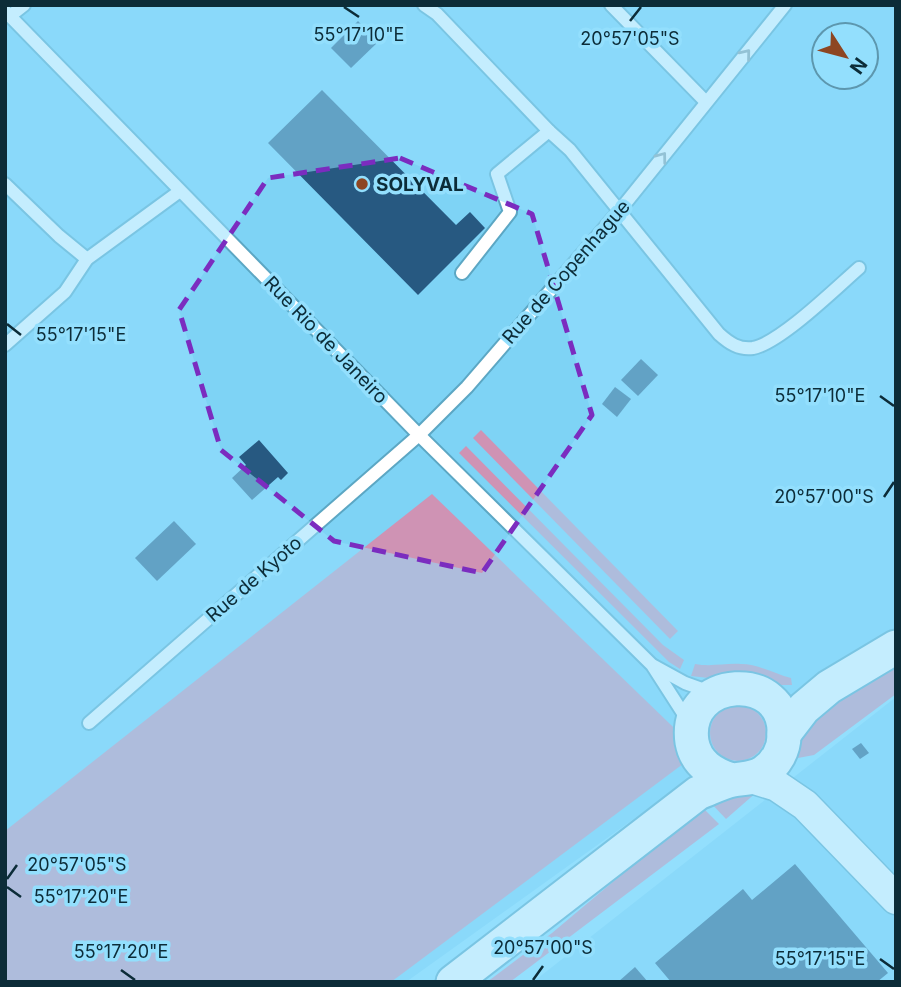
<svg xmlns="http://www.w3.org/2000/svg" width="901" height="987" viewBox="0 0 901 987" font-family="Inter,sans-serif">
<rect width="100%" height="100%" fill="#93dffd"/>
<g fill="#7ed3f5" fill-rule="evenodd">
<path d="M5 5H896V631L406 982H5ZM824 35H866V77H824Z"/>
<polygon points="896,697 896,982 533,982"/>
</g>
<g fill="#cf93b4">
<polygon points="481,430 678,631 670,639 473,438"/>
<polygon points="466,446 663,645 684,660 680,669 669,662 459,453"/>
<polygon points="432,494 699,752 391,982 5,982 5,831"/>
<polygon points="896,660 896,694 814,755 798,758 793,753 809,719"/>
<path d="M695 664C711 667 725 663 741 664 758 664 775 674 791 678L792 685H770L691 676Z"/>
<circle cx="738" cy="733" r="28"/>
<polygon points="758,791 726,819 709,801"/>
<polygon points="702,807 719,824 510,982 487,982 552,933"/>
</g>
<g fill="#275981">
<polygon points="358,21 378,42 351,68 331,48"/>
<polygon points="322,90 456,225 470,212 485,228 418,295 268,143"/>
<polygon points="641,359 658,375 638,396 621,380"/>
<polygon points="615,387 631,399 617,417 602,404"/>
<polygon points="259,440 288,473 281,480 278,477 252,500 232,478 246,465 239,457"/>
<polygon points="174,521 196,544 157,581 135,558"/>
<polygon points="861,743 869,753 860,759 852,749"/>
<polygon points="795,864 888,973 877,982 671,982 655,963 743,889 752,900"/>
<polygon points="635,967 648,982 618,982"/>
</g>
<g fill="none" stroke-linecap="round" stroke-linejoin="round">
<defs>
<g id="service">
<polyline points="424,5 437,14 549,131"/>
<polyline points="611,5 706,102"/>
<polyline points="5,11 419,435 652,665 688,721"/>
<polyline points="10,16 24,5"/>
<polyline points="5,184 59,236 87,259"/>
<path d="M462 273 510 212 497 174 549 131 570 150 719 334C729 343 739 350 753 348 780 343 836 288 859 268"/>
<polyline points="5,345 65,292 87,259 180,191"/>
<polyline points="654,666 685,683 710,692"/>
<polyline points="89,723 419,435 467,387 620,210 785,5"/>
</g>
<polyline id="tertiary" points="751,778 777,786 805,805 896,899"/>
<g id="secondary">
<polyline points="784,734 804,708 829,687 896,647"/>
<path d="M453 982 698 793C709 789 722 782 733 780 744 778 754 779 764 772 776 764 784 750 784 736 788 669 682 675 692 742 696 764 713 774 732 780"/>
</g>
</defs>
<use href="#service" stroke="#5ca7c4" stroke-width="16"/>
<use href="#tertiary" stroke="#5ca7c4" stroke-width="33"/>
<use href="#secondary" stroke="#5ca7c4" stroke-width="37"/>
<use href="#service" stroke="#fff" stroke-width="12"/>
<use href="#tertiary" stroke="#fff" stroke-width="30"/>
<use href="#secondary" stroke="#fff" stroke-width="33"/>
</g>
<defs><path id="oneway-chevron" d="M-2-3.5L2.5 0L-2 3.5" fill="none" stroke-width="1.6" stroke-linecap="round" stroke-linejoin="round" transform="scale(1.75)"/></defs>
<g stroke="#92a0a5">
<use href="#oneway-chevron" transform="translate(746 54) rotate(-51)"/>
<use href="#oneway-chevron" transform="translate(662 157) rotate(-53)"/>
</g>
<path d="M0 0H901V987H0ZM400 158 532 214 592 415 482 573 334 541 221 450 179 310 268 178Z" fill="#93dffd" fill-opacity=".55" fill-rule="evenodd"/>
<path fill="none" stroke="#7b2cbf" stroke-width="5" stroke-dasharray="14 9" stroke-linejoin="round" d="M400 158 532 214 592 415 482 573 334 541 221 450 179 310 268 178Z"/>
<path fill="none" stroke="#0c2c38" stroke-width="2.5" d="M344 7 359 17M630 21 641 7M7 324 21 335M880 396 894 406M884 497 894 482M7 879 17 865M7 887 21 897M880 959 894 969M121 970 135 980M533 980 543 966"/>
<circle fill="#8d4622" stroke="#93dffd" stroke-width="2.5" cx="362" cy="184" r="7"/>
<g text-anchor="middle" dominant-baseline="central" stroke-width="7" stroke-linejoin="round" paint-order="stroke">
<g font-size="19" font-weight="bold" fill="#0c2c38" stroke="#93dffd" text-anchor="start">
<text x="376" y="184">SOLYVAL</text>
</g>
<g font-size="19" fill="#0c2c38" stroke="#93dffd">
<text transform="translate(566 272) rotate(-49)">Rue de Copenhague</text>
<text transform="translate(326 340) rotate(46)">Rue Rio de Janeiro</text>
<text transform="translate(254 579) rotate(-41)">Rue de Kyoto</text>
</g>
</g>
<g font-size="18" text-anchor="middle" fill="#0c2c38" stroke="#93dffd" stroke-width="7" stroke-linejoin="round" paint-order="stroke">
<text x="359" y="41">55°17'10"E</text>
<text x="630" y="45">20°57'05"S</text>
<text x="81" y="341">55°17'15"E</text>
<text x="820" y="402">55°17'10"E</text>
<text x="824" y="503">20°57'00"S</text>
<text x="77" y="871">20°57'05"S</text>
<text x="81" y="903">55°17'20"E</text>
<text x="543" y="954">20°57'00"S</text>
<text x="121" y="958">55°17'20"E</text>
<text x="820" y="965">55°17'15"E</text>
</g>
<rect width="901" height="987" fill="none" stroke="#0c2c38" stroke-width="14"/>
<g transform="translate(845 56) rotate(126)"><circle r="33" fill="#93dffd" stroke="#5d97ae" stroke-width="2"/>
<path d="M0-5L12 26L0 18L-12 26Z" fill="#8d4622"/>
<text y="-10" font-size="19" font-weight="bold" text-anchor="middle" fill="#0c2c38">N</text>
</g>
</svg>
